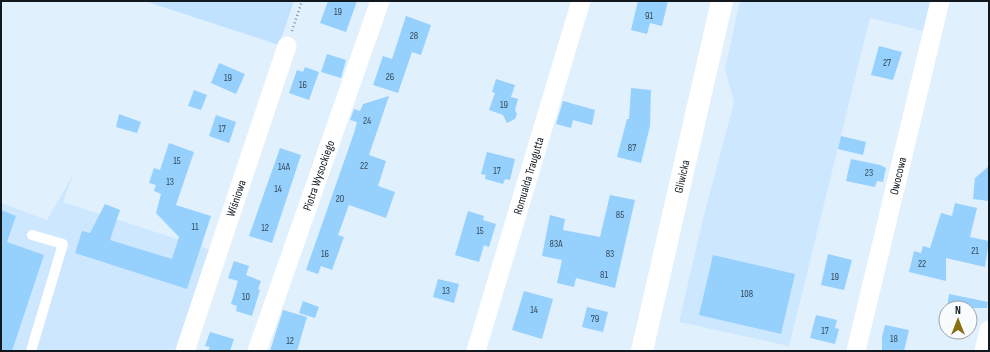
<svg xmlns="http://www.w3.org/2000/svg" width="990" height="352" viewBox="0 0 990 352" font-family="'Sofia Sans Condensed',sans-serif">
<rect width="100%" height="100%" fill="#e0f0fd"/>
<g fill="#cde8fe">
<polygon points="740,1 931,1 924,31 870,18 789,346 679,322 703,219 734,102 725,69"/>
<polygon points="73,175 63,202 214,251 177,351 1,351 1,203 47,220"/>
</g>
<polygon fill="#c0e2fe" points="145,1 294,1 279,45"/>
<g fill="#96d0fd">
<polygon points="328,1 357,1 346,32 320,23"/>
<polygon points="638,1 668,1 662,26 650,23 647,34 631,30"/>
<polygon points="406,16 431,25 421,55 412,52 398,93 373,85 383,56 392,59"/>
<polygon points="879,46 902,52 893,80 871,75"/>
<polygon points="327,54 346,60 341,78 321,72"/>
<polygon points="219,63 245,74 236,94 211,83"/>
<polygon points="305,67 319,72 309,100 289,93 297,70 303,72"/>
<polygon points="496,79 515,85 511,97 518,99 515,110 517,114 515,119 507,123 503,115 489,110 495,93 492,92"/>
<polygon points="631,88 651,90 650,126 641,163 617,157 627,119 629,119"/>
<polygon points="194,90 207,95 201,110 188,106"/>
<polygon points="389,96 369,155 386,161 378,186 395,192 386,218 349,205 338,235 344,237 332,270 321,266 318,274 306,270 354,133 357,122 350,120 354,109 360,111 363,104"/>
<polygon points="563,101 595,110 592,125 573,120 571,128 556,124"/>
<polygon points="119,114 141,122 137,133 116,127"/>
<polygon points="216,115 236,122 229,143 209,136"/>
<polygon points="841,136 866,142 863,155 838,149"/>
<polygon points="169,143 194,152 176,205 211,216 187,289 75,253 82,231 90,233 105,204 120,210 110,240 172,259 179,237 156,213 161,194 154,191 156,185 149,183 154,168 160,170"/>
<polygon points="280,148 301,155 272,243 249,236"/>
<polygon points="487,152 515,159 510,180 505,179 503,184 485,179 486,175 481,174"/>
<polygon points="851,159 880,165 886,168 883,182 877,181 875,187 846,181"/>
<polygon points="989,166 989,201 973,199 975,178"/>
<polygon points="610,195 635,200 615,288 576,278 574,287 557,283 562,260 542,256 550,215 565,219 563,230 600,237"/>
<polygon points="955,203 977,208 970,237 989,241 985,267 946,258 946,281 909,272 914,251 921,253 923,246 930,248 941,213 952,216"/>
<polygon points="1,210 16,216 7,242 44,255 12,351 1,351"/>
<polygon points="468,211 484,216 483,220 496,224 489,247 484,245 479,262 455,255"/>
<polygon points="828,254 852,260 844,290 821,285"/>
<polygon points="713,255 795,274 781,334 699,315"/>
<polygon points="234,261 249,266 246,275 261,281 258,289 260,290 252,316 236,311 237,306 231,304 238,281 228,278"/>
<polygon points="438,279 459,284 454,303 433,297"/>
<polygon points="524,291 553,299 542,339 512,330"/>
<polygon points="949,294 988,302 987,308 947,308"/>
<polygon points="303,301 319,307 315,318 299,313"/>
<polygon points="587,307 608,312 603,332 582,327"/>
<polygon points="283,310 307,317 297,351 270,351"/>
<polygon points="816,315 837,320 835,328 839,329 835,344 810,338"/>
<polygon points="885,325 909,330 904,351 882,351 882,337"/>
<polygon points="210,332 234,339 230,351 208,351 210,347 205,346"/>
</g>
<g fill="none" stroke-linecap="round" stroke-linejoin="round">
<polyline stroke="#838f99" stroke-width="2.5" stroke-dasharray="1 3" stroke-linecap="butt" points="292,31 302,1"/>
<polyline stroke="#fff" stroke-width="10" points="31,351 63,244 32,235"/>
<g stroke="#fff" stroke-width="19">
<path id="s1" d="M185 351 287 46"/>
<path id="s2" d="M257 351 380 1"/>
<path id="s3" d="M476 351 581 1"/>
<path id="s4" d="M856 351 940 1"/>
<polyline points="984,351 989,330"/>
</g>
<path stroke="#fff" stroke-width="22" id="s5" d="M642 351 722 1"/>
</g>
<g text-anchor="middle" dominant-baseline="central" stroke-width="3" stroke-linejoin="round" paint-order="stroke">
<g font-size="10" fill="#324756">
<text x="338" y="12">19</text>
<text x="649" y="16">91</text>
<text x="414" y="36">28</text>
<text x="887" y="63">27</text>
<text x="390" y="77">26</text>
<text x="228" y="78">19</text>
<text x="303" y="85">16</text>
<text x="504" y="105">19</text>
<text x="367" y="121">24</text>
<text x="222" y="129">17</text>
<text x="632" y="148">87</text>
<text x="177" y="161">15</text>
<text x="364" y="166">22</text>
<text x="284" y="167">14A</text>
<text x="497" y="171">17</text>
<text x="869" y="173">23</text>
<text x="170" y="182">13</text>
<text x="278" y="189">14</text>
<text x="340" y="199">20</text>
<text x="620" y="215">85</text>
<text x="195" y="227">11</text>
<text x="265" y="228">12</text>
<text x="480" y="231">15</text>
<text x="556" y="244">83A</text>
<text x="975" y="251">21</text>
<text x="325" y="254">16</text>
<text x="610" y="254">83</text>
<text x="922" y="264">22</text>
<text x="604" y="275">81</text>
<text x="835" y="277">19</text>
<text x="446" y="291">13</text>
<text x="747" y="294">108</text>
<text x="246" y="297">10</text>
<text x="534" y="310">14</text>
<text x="595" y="319">79</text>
<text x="825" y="331">17</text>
<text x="894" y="339">18</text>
<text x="290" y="341">12</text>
</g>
<g font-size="12" fill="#11191e" stroke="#f8fcff">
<text stroke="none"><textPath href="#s2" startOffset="186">Piotra Wysockiego</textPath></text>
<text stroke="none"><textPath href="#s3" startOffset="183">Romualda Traugutta</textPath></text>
<text stroke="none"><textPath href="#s5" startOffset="179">Gliwicka</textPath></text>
<text stroke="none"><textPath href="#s4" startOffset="180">Owocowa</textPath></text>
<text stroke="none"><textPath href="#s1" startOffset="161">Wiśniowa</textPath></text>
</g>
</g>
<rect width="990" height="352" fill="none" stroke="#11191e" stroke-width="4"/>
<g transform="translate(958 320)"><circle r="19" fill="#f8fcff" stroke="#9ca1a5"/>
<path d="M0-3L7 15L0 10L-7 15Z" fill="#886f10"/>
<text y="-6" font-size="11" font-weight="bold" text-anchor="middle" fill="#11191e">N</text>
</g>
</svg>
